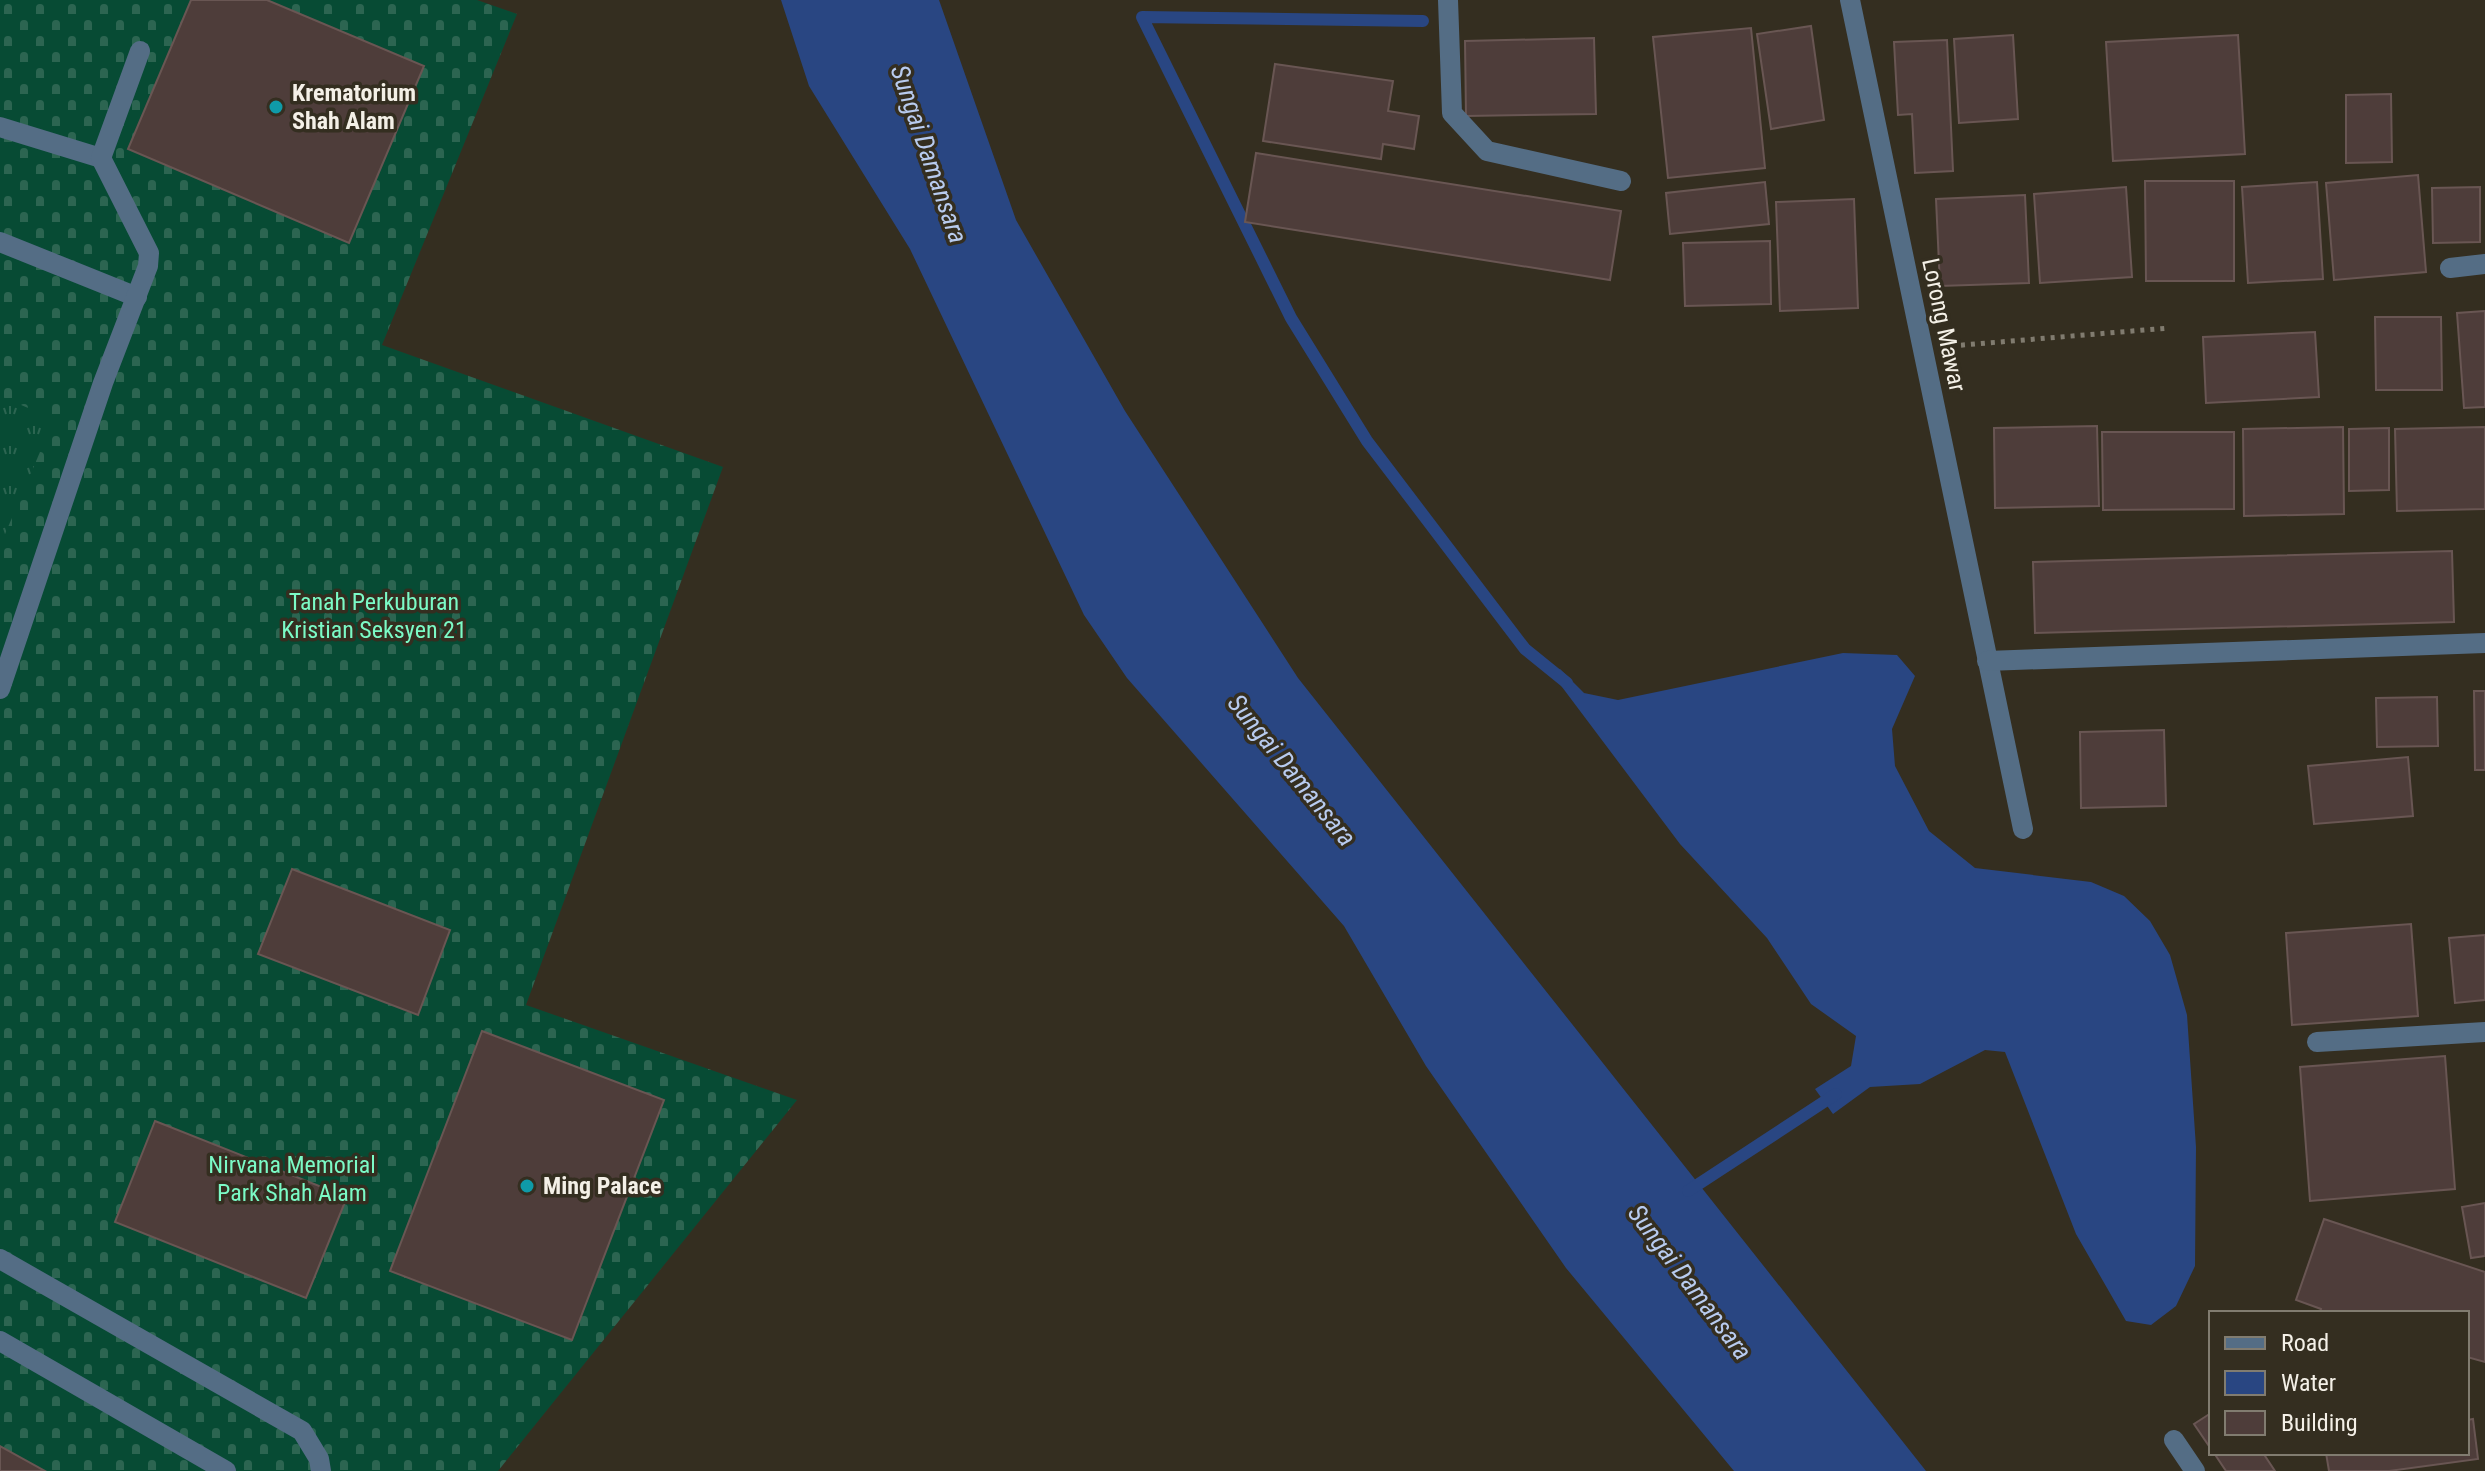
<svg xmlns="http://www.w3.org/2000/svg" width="2485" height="1471" viewBox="0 0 2485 1471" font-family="'Roboto Condensed',sans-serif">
<defs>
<pattern id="cemetery-stones" width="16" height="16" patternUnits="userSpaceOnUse" patternTransform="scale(2)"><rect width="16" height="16" fill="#074b34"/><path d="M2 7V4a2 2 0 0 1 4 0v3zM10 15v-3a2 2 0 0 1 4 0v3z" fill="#2c6551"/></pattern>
<pattern id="park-tufts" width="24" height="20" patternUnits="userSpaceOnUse" patternTransform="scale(2)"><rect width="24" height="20" fill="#074b34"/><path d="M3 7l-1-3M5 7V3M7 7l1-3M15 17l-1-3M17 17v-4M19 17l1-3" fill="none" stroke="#2c6551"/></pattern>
</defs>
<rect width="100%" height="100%" fill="#342e20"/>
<polygon fill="url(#cemetery-stones)" points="0,0 477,0 517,14 382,345 723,467 526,1005 797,1100 498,1471 0,1471"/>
<polygon fill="url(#park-tufts)" points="0,396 54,419 0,546"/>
<g fill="#294682">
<polygon points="781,0 939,0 1016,220 1125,411 1298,678 1926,1471 1734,1471 1566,1268 1426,1066 1344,926 1127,678 1084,615 910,249 809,86"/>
<polygon points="1843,653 1897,655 1915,676 1892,729 1895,766 1929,831 1975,868 2091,882 2124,896 2150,921 2170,955 2187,1015 2196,1147 2195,1266 2176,1306 2151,1325 2126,1321 2076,1234 2005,1052 1985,1050 1920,1084 1870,1087 1833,1114 1815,1089 1851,1066 1856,1036 1811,1004 1767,938 1680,844 1553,675 1560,669 1584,693 1618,700"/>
</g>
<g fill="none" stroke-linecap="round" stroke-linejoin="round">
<g stroke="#294682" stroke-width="12">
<polyline points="1423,21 1142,17 1291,318 1367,441 1525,649 1567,683"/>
<polyline points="1688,1191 1836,1094"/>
</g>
</g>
<g fill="#4e3d3a" stroke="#695653" stroke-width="2">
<polygon points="191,0 267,0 424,66 349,243 128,149"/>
<polygon points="1811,26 1824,120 1771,129 1757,34"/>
<polygon points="1751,28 1765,168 1668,178 1653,37"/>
<polygon points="2013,35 2018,119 1959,123 1954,39"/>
<polygon points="2238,35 2245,154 2113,161 2106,42"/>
<polygon points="1594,38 1596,114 1466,116 1465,41"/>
<polygon points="1947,40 1953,171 1915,173 1912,114 1898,115 1894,42"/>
<polygon points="1275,64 1393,81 1388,111 1419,116 1414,149 1383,144 1381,159 1263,141"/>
<polygon points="2391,94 2392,162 2346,163 2346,95"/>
<polygon points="1256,153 1621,211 1610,280 1245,222"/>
<polygon points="2418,175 2426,272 2334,280 2326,183"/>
<polygon points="2145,181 2234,181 2234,281 2146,281"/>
<polygon points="1765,182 1769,224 1670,234 1666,193"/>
<polygon points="2317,182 2323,279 2248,283 2242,187"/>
<polygon points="2126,187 2132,277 2040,283 2034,194"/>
<polygon points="2480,187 2480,242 2433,243 2432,188"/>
<polygon points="2025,195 2029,283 1940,286 1936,199"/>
<polygon points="1854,199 1858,308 1780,311 1776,202"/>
<polygon points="1770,241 1771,304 1685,306 1683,243"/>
<polygon points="2485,311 2485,407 2464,408 2457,313"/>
<polygon points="2375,317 2441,317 2442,390 2376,390"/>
<polygon points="2315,332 2319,397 2206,403 2203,337"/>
<polygon points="2097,426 2099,506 1995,508 1994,428"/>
<polygon points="2343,427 2344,514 2244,516 2243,429"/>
<polygon points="2485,427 2485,509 2397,511 2395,429"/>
<polygon points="2389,428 2389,490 2349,491 2349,429"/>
<polygon points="2102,432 2234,432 2234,509 2103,510"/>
<polygon points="2452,551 2454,622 2035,633 2033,562"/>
<polygon points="2474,691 2485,691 2485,770 2475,770"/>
<polygon points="2437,697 2438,746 2377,747 2376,698"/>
<polygon points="2164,730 2166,806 2081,808 2080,732"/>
<polygon points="2408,757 2413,816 2314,824 2308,766"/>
<polygon points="292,869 450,930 418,1015 258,954"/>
<polygon points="2411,924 2418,1016 2292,1025 2286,933"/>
<polygon points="2485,935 2485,1000 2455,1003 2449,938"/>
<polygon points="482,1031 664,1100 572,1340 390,1271"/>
<polygon points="2445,1056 2455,1189 2310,1201 2300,1067"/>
<polygon points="155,1121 347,1197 306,1298 115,1222"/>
<polygon points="2485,1203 2485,1256 2471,1258 2462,1207"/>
<polygon points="2324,1219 2485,1272 2485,1362 2467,1357 2467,1313 2320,1313 2321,1309 2296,1300"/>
<polygon points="2211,1413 2211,1449 2194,1424"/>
<polygon points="2473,1419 2478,1459 2389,1471 2329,1471 2326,1453 2467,1453 2467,1420"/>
<polygon points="0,1446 45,1471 0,1471"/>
<polygon points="2214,1453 2263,1453 2275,1471 2226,1471"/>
</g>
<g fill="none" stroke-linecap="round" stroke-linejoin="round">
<polyline stroke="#807b6f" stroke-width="5" stroke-dasharray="4 6" stroke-linecap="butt" points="1951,346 2169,328"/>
<g stroke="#546d85" stroke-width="20">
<polyline points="1448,0 1452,113 1487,151 1621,181"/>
<polyline points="1850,0 2023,829"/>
<polyline points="0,127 101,158"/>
<polyline points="0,242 137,297"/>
<polyline points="2450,268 2485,264"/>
<polyline points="1987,661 2485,643"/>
<polyline points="0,689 103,383 148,266 149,253 101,158 140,51"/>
<polyline points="2317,1042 2485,1032"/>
<polyline points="0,1259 302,1431 319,1459 321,1471"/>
<polyline points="0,1341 226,1471"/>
<polyline points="2174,1440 2195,1471"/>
</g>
</g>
<g fill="#0f9aa8" stroke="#342e20" stroke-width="3">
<circle cx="276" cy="107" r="8"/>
<circle cx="527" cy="1186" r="8"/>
</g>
<g text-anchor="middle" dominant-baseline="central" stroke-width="7" stroke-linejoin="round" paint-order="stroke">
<g font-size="24" font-weight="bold" fill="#f4f0e7" stroke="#342e20" text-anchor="start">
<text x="292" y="93">Krematorium<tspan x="292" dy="28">Shah Alam</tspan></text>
<text x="543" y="1186">Ming Palace</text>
</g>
<g font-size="24" fill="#f4f0e7" stroke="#342e20">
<text transform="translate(1944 325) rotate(78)">Lorong Mawar</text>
</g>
<g font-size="24" fill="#7bfac6" stroke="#342e20">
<text x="374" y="602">Tanah Perkuburan<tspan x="374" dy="28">Kristian Seksyen 21</tspan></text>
<text x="292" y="1165">Nirvana Memorial<tspan x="292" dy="28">Park Shah Alam</tspan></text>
</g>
<g font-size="26" font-style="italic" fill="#b8cbef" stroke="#342e20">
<text transform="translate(929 154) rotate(71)">Sungai Damansara</text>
<text transform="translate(1292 770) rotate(51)">Sungai Damansara</text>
<text transform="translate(1690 1282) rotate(53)">Sungai Damansara</text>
</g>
</g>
<rect x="2209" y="1311" width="260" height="144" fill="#342e20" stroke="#817c70" stroke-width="2"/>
<rect x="2225" y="1337" width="40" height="12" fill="#546d85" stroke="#817c70" stroke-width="2"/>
<text x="2281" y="1351" font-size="24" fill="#f4f0e7">Road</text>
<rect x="2225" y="1371" width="40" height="24" fill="#294682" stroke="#817c70" stroke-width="2"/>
<text x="2281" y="1391" font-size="24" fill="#f4f0e7">Water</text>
<rect x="2225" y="1411" width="40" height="24" fill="#4e3d3a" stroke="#817c70" stroke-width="2"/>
<text x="2281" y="1431" font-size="24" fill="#f4f0e7">Building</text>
</svg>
